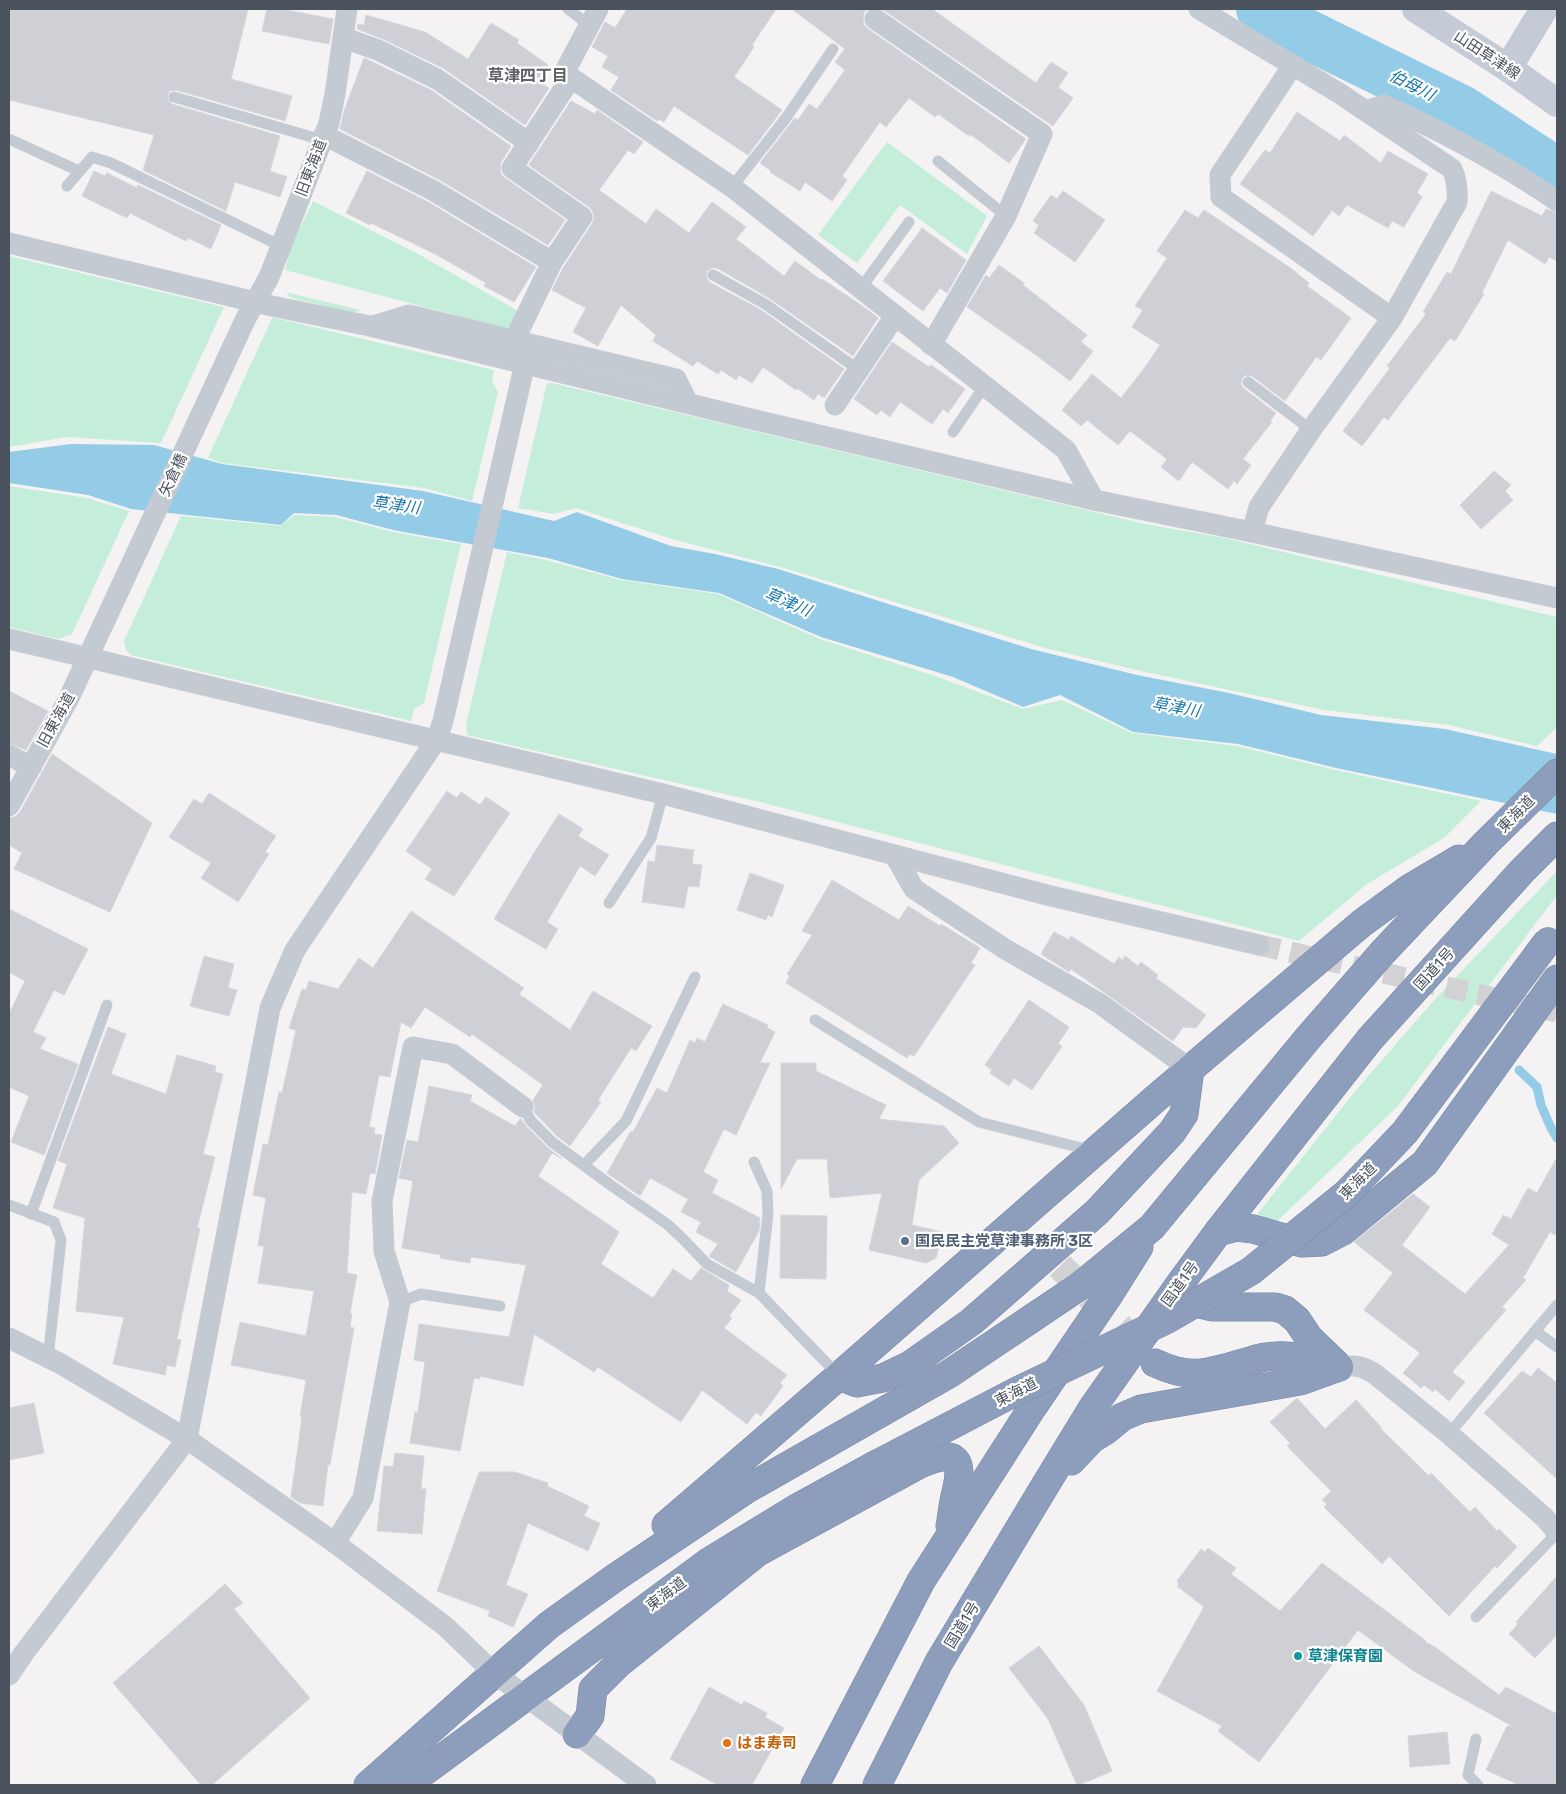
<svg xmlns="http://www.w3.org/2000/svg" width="1566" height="1794" viewBox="0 0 1566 1794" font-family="Rubik,'Noto Sans JP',sans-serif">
<rect width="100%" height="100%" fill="#f4f2f2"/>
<g fill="#c4eeda">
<polygon points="887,142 987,216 967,254 900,205 857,263 818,235"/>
<polygon points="313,201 420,255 520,312 511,330 285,270 291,246"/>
<polygon points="9,256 224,307 161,443 66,437 9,447"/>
<polygon points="289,293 361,310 353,313 292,298 286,294"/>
<polygon points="272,318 275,318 494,370 492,381 498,392 472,501 424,488 223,463 208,458"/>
<polygon points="547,383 552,383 1145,524 1225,538 1557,617 1557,727 1537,746 1449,725 1324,710 1141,671 1045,648 784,568 675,540 576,508 554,514 518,508"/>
<polygon points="9,486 87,498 129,511 72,634 59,639 9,627"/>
<polygon points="294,515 335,517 393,532 461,544 424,703 414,709 411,721 131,655 126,650 124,641 181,516 281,526"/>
<polygon points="507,552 546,560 621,580 718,594 820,639 941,678 1023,709 1062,700 1132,733 1237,746 1335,770 1481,801 1444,838 1367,884 1299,941 764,803 467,735 466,724"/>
<polygon points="1557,871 1557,895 1398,1106 1272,1226 1259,1220 1258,1213 1357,1089 1436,998"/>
</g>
<polygon fill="#94cce8" points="71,444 154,445 222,464 423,491 554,521 577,512 671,546 715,554 778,569 1031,649 1137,675 1229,693 1321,715 1445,729 1557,754 1557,814 1336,768 1238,744 1133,732 1060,695 1023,707 953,677 821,637 719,593 622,579 548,558 393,530 336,515 294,513 281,525 131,509 88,495 9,483 9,452"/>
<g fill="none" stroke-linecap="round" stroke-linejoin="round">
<polyline stroke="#94cce8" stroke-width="9" points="1519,1070 1537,1087 1541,1105 1551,1128 1557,1138"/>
<polyline stroke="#94cce8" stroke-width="50" points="1261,9 1286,24 1461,110 1557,173"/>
</g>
<g fill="#cfd0d6" stroke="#d6d7dd">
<polygon points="9,9 248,9 231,79 292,96 285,121 176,90 169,91 167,98 172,104 280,136 270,171 287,177 280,197 235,182 226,211 143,170 154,135 9,100"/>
<polygon points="267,9 281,9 333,19 329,44 262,31"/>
<polygon points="627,9 776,9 752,45 754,47 734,77 782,110 748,155 674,106 664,122 659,119 657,121 611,90 619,77 602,67 608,56 592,47 605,22 615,28"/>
<polygon points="792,9 868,9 864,12 863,18 864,25 868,29 1026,139 1009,163 970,134 969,136 938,114 935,117 909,98 886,127 880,122 842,176 847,180 832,201 805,182 800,191 770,172 771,171 760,163 795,118 798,120 809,104 817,109 845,70 835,62 845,49"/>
<polygon points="882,9 932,9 1036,83 1051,62 1068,73 1058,87 1073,98 1053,126"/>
<polygon points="366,15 425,32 468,59 491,23 519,40 517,43 548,65 536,81 549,88 525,125 443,68 383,39 357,29 358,24 364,25"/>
<polygon points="364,58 431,90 511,146 501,162 500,168 501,174 505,178 565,220 548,245 440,180 340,129 344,111"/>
<polygon points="571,101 595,114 597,110 643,142 634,154 628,150 599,190 646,224 656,209 689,233 712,202 746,227 736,239 784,276 795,261 821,280 822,279 861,305 878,318 853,356 769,298 717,268 712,268 707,271 706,276 709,282 761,310 844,369 824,398 818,394 814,400 797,388 796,390 763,367 752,383 739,375 736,380 721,370 718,374 697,361 693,366 653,341 656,335 621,305 598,346 573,332 586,308 552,290 563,268 592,224 594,218 593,212 589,207 529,165"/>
<polygon points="1297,112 1340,141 1344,135 1381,163 1388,151 1428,174 1417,193 1422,197 1404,227 1392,221 1388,228 1347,205 1339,216 1332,210 1313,236 1240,184 1265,150 1270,153"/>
<polygon points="94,171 105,176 107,173 137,188 138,185 221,225 211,249 188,238 186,241 130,213 127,218 82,196"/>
<polygon points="367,171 428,202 536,267 514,302 484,286 486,283 437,255 371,223 370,225 346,213"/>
<polygon points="1063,191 1105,220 1075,262 1034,233 1039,225 1033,221 1051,195 1057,199"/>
<polygon points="1491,191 1542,216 1546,209 1557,213 1557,261 1549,257 1545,264 1508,240 1482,293 1484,294 1455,341 1450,338 1388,420 1384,417 1362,446 1343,431 1390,368 1387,366 1426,314 1423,312 1447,272 1451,274"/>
<polygon points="1185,210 1198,218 1204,210 1292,269 1309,283 1307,286 1351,318 1321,360 1316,357 1285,401 1252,376 1246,375 1242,378 1241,384 1243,388 1276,413 1270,421 1272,422 1243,459 1251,465 1237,484 1234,481 1228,489 1192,462 1179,481 1161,467 1167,459 1130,431 1118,445 1087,420 1081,426 1062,410 1092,374 1121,398 1146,366 1160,345 1132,327 1143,310 1135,306 1167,258 1157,251"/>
<polygon points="922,228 966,260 947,293 940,288 923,311 883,281"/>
<polygon points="999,265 1024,283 1023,285 1087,335 1081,342 1093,351 1070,381 1036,355 967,307 986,275 989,278"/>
<polygon points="892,342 929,367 931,365 965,389 948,413 943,409 932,424 900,402 890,417 881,410 877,415 854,399"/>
<polygon points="1494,471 1511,485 1505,491 1513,500 1481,529 1460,505"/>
<polygon points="9,691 48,711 26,750 9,743"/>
<polygon points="52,754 152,823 110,912 14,869 22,853 9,845 9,818 15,817 20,812"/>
<polygon points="447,791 457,798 461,792 480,805 486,797 510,813 454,896 425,879 432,869 406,851"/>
<polygon points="209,793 276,836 265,852 269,854 238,902 201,878 211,863 169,837 194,799 202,804"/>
<polygon points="559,814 583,829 578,836 609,855 595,876 580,866 547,922 558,929 546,949 494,919 534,853"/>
<polygon points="657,845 694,850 692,864 702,865 699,887 688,886 684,908 642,902 648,861 655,862"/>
<polygon points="750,873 784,885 772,917 768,915 766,920 737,910"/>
<polygon points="832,880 899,920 908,906 940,926 941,924 980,948 971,963 975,965 914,1056 910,1054 907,1058 786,983 790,976 787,974 812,935 802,931"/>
<polygon points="9,909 88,949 64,995 54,990 33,1032 46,1038 40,1049 78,1064 44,1155 11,1142 29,1096 9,1087 9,1014 25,981 9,972"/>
<polygon points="411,911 524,988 519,994 570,1030 593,991 652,1026 636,1051 631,1048 598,1100 601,1102 570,1146 557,1136 534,1112 535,1108 533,1100 543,1085 472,1034 470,1037 425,1007 411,1028 401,1022 390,1077 379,1075 369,1127 375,1128 374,1134 382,1135 375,1174 370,1173 366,1194 352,1192 347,1273 357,1275 350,1313 352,1314 350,1327 354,1328 330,1465 328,1464 323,1506 300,1503 291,1497 302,1417 300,1416 306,1380 231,1365 240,1322 306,1336 314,1291 258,1283 264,1246 258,1246 266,1198 253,1195 263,1144 268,1145 279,1092 282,1093 296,1030 289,1028 302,989 306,990 309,981 338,989 359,958 373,968"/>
<polygon points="1054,932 1069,940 1071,936 1114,964 1119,957 1122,960 1125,956 1138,966 1141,962 1158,975 1156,978 1206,1015 1196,1028 1183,1027 1173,1041 1071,969 1069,972 1041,954"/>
<polygon points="204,956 234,964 228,988 237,990 229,1016 190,1006"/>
<polygon points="1029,1000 1069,1027 1058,1044 1062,1046 1032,1090 1014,1078 1009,1086 990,1073 992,1070 985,1065"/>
<polygon points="723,1004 768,1025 767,1028 775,1032 760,1063 770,1063 736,1135 724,1129 703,1172 718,1180 712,1193 760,1218 759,1231 736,1272 709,1256 718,1244 696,1232 701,1222 681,1212 688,1199 650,1178 640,1196 607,1173 631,1131 633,1132 657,1088 667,1093 690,1040 695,1043 697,1038 705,1042"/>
<polygon points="108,1027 126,1034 111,1074 166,1094 177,1055 216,1066 215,1072 223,1074 203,1154 215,1157 197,1228 200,1228 177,1339 181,1340 175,1367 167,1365 165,1375 113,1364 124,1317 76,1311 85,1218 53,1208 67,1164 58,1161"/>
<polygon points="781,1063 816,1063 816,1071 886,1105 879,1119 944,1126 959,1143 919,1180 912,1225 942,1232 936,1258 926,1263 869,1250 882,1193 830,1198 827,1159 797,1159 781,1189"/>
<polygon points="429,1086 472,1095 470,1101 515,1126 520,1119 521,1119 526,1126 547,1147 562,1159 552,1153 538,1176 619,1232 601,1264 653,1298 673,1269 691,1281 701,1268 729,1285 727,1291 741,1300 729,1316 732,1318 724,1328 787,1375 780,1383 783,1386 761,1416 756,1412 747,1424 702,1390 681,1422 598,1367 594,1372 534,1334 523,1386 480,1376 480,1379 474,1378 460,1451 410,1443 415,1412 418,1412 425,1362 414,1360 419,1324 509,1337 526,1265 471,1257 470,1263 440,1258 441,1255 402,1248 413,1181 399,1178 407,1140 418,1142"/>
<polygon points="1557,1157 1557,1236 1550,1232 1523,1278 1526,1280 1502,1307 1506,1310 1452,1372 1465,1382 1449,1401 1435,1389 1433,1392 1424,1385 1421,1388 1403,1373 1420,1353 1364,1310 1393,1273 1354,1242 1413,1194 1430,1207 1402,1245 1465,1294 1509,1245 1492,1234 1503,1215 1511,1219 1528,1188 1537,1193"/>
<polygon points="781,1215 827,1216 826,1279 780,1278"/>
<polygon points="1538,1368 1557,1383 1557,1479 1484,1413 1522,1371 1531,1377"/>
<polygon points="1297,1398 1325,1429 1356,1400 1381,1427 1380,1428 1429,1476 1431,1473 1470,1512 1475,1507 1497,1531 1499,1529 1517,1547 1497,1568 1495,1566 1449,1616 1389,1556 1382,1564 1324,1507 1327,1504 1322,1500 1331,1491 1287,1446 1290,1443 1270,1422"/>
<polygon points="34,1403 44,1453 9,1460 9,1408"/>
<polygon points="395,1453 424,1456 421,1489 426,1489 422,1534 377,1531 384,1466 393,1467"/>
<polygon points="479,1472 515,1472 548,1483 547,1486 589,1506 584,1516 600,1523 588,1551 528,1523 506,1585 528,1594 513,1627 488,1616 490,1611 437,1591"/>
<polygon points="1208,1548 1236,1568 1231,1574 1280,1611 1322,1563 1426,1641 1425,1642 1435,1647 1499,1695 1506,1687 1557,1714 1557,1785 1519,1785 1486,1770 1507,1726 1512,1726 1415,1672 1358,1630 1259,1762 1218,1731 1222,1726 1157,1691 1204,1607 1177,1586 1179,1584 1177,1581 1201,1549 1205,1552"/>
<polygon points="1557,1576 1557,1635 1535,1658 1509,1634 1518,1624 1516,1622"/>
<polygon points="225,1584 243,1603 234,1609 310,1698 212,1785 201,1785 113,1683"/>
<polygon points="1039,1646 1084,1705 1112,1771 1079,1785 1077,1785 1048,1719 1009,1668"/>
<polygon points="709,1687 742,1705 744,1701 767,1713 765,1717 784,1728 752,1785 718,1785 670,1759"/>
<polygon points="1447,1732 1450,1764 1410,1767 1408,1736"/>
</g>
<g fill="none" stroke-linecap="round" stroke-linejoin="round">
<polyline stroke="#d2d2d4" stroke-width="21" stroke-dasharray="21 11" stroke-linecap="butt" points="1259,945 1557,1012"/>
<polyline stroke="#d2d2d4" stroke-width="28" stroke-dasharray="28 14" stroke-linecap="butt" points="1060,1266 1146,1354"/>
<defs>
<g id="highway">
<polyline points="1218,1232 1237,1227 1253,1229 1302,1243 1322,1242 1343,1231 1425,1163 1557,979"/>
<polyline points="1184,1294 1188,1301 1212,1307 1275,1307 1285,1310 1297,1320 1309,1338 1339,1367"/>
<path d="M1155 1363C1191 1380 1207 1373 1243 1363 1251 1361 1258 1358 1266 1357 1292 1353 1313 1360 1337 1367"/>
<polyline points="839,1376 857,1383 883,1378 910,1365 971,1322 1097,1212 1172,1132 1184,1114 1190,1069"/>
<polyline points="1071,1461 1092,1439 1105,1431 1122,1417 1141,1409 1300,1381 1339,1367"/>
<polyline points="666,1525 839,1376 1155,1099 1362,923 1410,888 1459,859"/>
<path d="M577 1734 590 1716 593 1689 618 1664 758 1552 920 1464C953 1450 965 1455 956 1492 953 1503 952 1515 950 1526"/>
<polyline points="368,1785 549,1625 616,1577 747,1489 949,1374 1080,1286 1152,1227 1308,1038 1383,952 1486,843 1557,773"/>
<polyline points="406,1785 710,1561 795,1509 877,1464"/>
<polyline points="815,1785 921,1581 1032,1408 1110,1293 1139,1247"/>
<polyline points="877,1785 939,1662 1043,1489 1093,1407 1179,1285 1218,1232 1370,1039 1522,871 1557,836"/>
</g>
</defs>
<use href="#highway" stroke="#7889a9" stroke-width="29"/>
<g stroke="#c4cad2" stroke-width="11">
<polyline points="568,9 581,19 588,28"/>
<polyline points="174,97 322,140"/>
<polyline points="9,139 79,171"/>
<polyline points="938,161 1006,216"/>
<polyline points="67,186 92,157 111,163 281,246"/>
<polyline points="732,187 786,118 833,49"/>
<polyline points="713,275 765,304 859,370"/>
<polyline points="861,288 909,222"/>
<polyline points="1248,382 1311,430"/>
<polyline points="953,432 985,385"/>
<polyline points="609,903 651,838 663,794"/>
<polyline points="815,1020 979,1122 1093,1151"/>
<polyline points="523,1107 531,1121 552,1142 612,1186 667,1224 682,1238 707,1264 759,1293"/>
<polyline points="754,1162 767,1191 768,1214 759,1293 839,1376"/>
<polyline points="584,1165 626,1121 695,977"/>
<polyline points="9,1205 54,1222 61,1240 48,1358"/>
<polyline points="31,1214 107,1005"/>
<polyline points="400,1302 421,1294 500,1306"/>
<polyline points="1535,1331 1557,1347"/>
<polyline points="1449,1434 1557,1305"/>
<polyline points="1476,1617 1557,1533"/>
<polyline points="1476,1739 1468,1775 1478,1785"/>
</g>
<g stroke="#c4cad2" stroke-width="21">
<polyline points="598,9 564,73 732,187 1066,450 1094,500"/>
<path d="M1199 9 1339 93 1452 169C1457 180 1458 189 1457 202L1392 318 1311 430 1259 507 1252 532"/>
<polyline points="875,19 1042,134 1006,216 931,345"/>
<polyline points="344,38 378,50 437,79 529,143"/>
<polyline points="1293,65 1220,175 1221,197 1392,318"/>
<path d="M1366 111 1384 105C1443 132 1503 164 1557 201"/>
<polyline points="324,135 434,191 552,262"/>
<polyline points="9,243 272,306 370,326 743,417 1094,500 1252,532 1557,598"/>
<polyline points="373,326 409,315 676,379 688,403"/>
<polyline points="514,341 552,262 582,217 512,168 571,78"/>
<polyline points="835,405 895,316"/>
<polyline points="9,639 663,794 1047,895 1259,945"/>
<polyline points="9,755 31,767"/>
<polyline points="9,806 68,700 246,318 269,277 329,123 335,94 347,9"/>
<polyline points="895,856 914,889 1005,949 1099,1003 1190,1069"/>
<polyline points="9,1338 61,1364 187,1439 335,1543 446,1627 494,1673 646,1785"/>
<path d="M1339 1367C1355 1365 1361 1365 1375 1374L1449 1434 1544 1517 1557 1532"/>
<polyline points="335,1543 363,1498 400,1302 384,1251 382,1201 413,1047 452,1054 523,1107"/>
<polyline points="9,1675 24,1653 187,1439 270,1008 295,950 437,739 443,721 525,363"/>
</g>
<g stroke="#c4cbd7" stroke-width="28">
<polyline points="1416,9 1508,68 1557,103"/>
<polyline points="1508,68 1544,9"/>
</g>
<use href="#highway" stroke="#8d9ebd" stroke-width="28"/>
<defs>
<polyline id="highway-bridge" points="877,1464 1017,1391 1166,1320 1251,1271 1347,1193 1405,1132 1548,941"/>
</defs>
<use href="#highway-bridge" stroke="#7889a9" stroke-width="29" stroke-linecap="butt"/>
<use href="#highway-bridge" stroke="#8d9ebd" stroke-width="28"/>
</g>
<circle fill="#5c6f8a" stroke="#fff" stroke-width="2" cx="905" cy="1241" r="5"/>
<circle fill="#0f9aa8" stroke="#fff" stroke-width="2" cx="1298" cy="1656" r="5"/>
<circle fill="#e8710a" stroke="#fff" stroke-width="2" cx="727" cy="1743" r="5"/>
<g text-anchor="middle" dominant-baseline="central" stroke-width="4.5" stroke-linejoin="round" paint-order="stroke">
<g font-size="15" fill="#4a525e" stroke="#fff">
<text transform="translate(1487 55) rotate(33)">山田草津線</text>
<text transform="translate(311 168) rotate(-69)">旧東海道</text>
<text transform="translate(173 475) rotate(-65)">矢倉橋</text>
<text transform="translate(56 720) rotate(-61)">旧東海道</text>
<text transform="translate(1516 814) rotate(-45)">東海道</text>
<text transform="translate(1434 969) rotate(-48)">国道1号</text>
<text transform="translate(1358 1181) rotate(-45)">東海道</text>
<text transform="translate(1180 1284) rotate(-54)">国道1号</text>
<text transform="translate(1016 1392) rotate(-27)">東海道</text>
<text transform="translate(666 1594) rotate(-37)">東海道</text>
<text transform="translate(962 1625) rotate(-59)">国道1号</text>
</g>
<g font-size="15" font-weight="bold" fill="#4e5e75" stroke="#fff" text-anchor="start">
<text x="915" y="1241">国民民主党草津事務所 3区</text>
</g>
<g font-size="15" font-weight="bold" fill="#0d838f" stroke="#fff" text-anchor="start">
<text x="1308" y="1656">草津保育園</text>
</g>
<g font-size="15" font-weight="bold" fill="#c56008" stroke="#fff" text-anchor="start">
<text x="737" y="1743">はま寿司</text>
</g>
<g font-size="16" font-weight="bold" fill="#5e6166" stroke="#fff">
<text x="528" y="75">草津四丁目</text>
</g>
<g font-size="16" font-style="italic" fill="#1575a7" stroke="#fff">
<text transform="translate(1412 85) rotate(27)">伯母川</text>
<text transform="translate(396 505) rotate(7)">草津川</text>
<text transform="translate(788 602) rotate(23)">草津川</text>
<text transform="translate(1176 707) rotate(10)">草津川</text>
</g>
</g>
<rect width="1566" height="1794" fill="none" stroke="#4a525e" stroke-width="20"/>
</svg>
